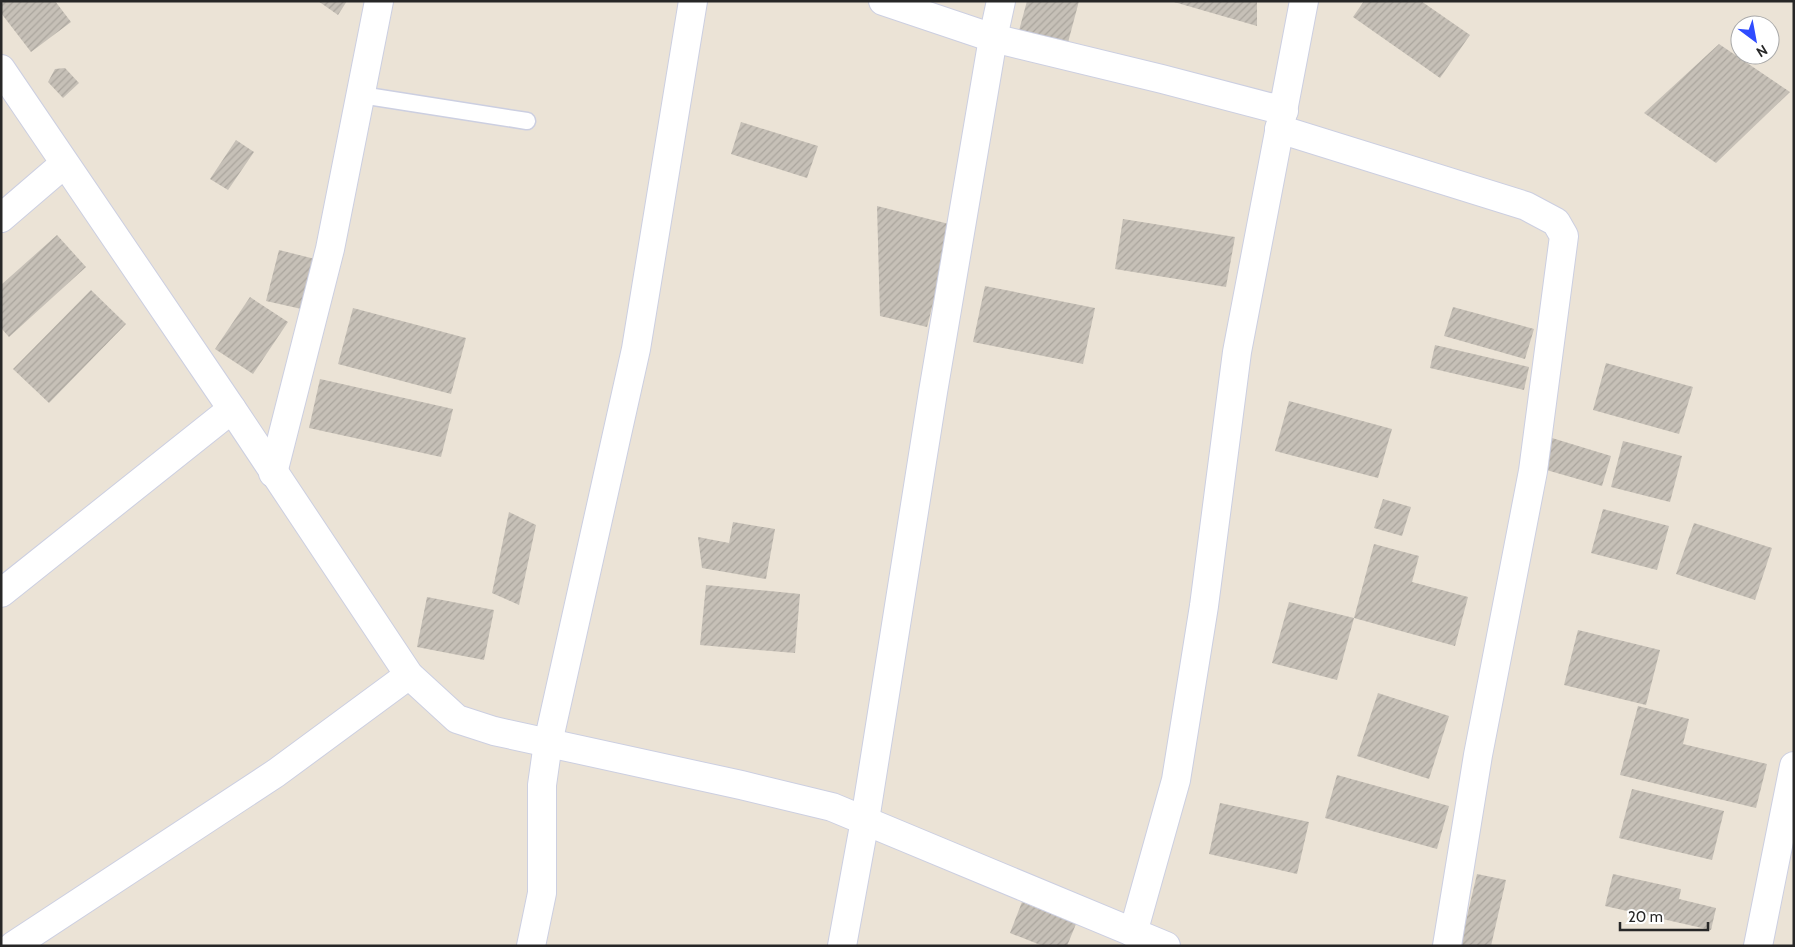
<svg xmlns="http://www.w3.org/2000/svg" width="1795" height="947" viewBox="0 0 1795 947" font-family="Cabin,sans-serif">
<defs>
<pattern id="building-hatch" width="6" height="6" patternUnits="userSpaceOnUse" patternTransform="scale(1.25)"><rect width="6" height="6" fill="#c6c0b7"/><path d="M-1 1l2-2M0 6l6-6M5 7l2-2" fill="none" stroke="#aaa59d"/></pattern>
</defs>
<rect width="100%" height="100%" fill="#ebe3d6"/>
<g fill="url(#building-hatch)">
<polygon points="5,1 55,1 71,22 31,52 1,13 1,4"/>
<polygon points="318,1 347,1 338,15"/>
<polygon points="1027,1 1079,1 1066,50 1017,38"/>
<polygon points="1174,1 1257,1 1257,26 1174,2"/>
<polygon points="1364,1 1421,1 1470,35 1440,78 1353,17"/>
<polygon points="1719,44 1790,92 1716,163 1644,113"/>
<polygon points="65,68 79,83 63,98 48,82 55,69"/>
<polygon points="741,122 818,146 807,178 731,154"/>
<polygon points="236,140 254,152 228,190 210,179"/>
<polygon points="877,206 953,225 927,327 880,316"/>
<polygon points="1123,219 1235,237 1226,287 1115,269"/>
<polygon points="57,235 86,267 9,337 1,328 1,285"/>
<polygon points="279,250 319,260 306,310 266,301"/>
<polygon points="985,286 1095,308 1083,364 973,342"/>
<polygon points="91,290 126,324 49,403 13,369"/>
<polygon points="250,297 288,322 253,374 215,349"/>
<polygon points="1453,307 1534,329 1525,359 1444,336"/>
<polygon points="353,308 466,338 451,394 338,364"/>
<polygon points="1435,345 1529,367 1524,390 1430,368"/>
<polygon points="1606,363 1693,387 1679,434 1593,410"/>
<polygon points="320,379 453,409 441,457 309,428"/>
<polygon points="1289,401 1392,429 1378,478 1275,451"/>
<polygon points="1552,438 1611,456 1602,486 1543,469"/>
<polygon points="1623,441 1682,456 1670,502 1611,487"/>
<polygon points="1383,499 1411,507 1402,536 1374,528"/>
<polygon points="1603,509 1669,526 1657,570 1591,553"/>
<polygon points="509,512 536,525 519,605 492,593"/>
<polygon points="733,522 775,529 766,579 702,568 698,537 729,543"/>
<polygon points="1694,523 1772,548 1755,600 1676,574"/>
<polygon points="1374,544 1419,556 1412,582 1468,597 1455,646 1354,618"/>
<polygon points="706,585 800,594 795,653 700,645"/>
<polygon points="427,597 494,610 484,660 417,647"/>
<polygon points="1289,602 1354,618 1337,680 1272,663"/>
<polygon points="1578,630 1660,650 1646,705 1564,685"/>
<polygon points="1378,693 1449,716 1429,779 1357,756"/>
<polygon points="1638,706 1689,719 1683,744 1767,764 1756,808 1620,775"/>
<polygon points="1337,775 1449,806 1437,849 1325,818"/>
<polygon points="1632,789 1724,811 1712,860 1619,838"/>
<polygon points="1220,803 1309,822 1297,874 1209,854"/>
<polygon points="1477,874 1506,880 1491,946 1460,946"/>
<polygon points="1613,874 1681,889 1679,899 1716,908 1711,930 1605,906"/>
<polygon points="1022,902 1076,924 1067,946 1043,946 1010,933"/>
</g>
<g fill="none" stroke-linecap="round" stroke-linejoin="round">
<defs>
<polyline id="lane" points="361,95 527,121"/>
<g id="street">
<polyline points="883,1 993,38 1162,79 1284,111"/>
<polyline points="1,69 232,409 409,675 457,719 494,731 741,785 832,807 1166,946"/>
<polyline points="1279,129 1526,206 1556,222 1564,236 1533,471 1478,755 1447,946"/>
<polyline points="1,218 64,164"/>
<polyline points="273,473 330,249 379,1"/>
<polyline points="1,593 232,409"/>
<polyline points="1133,933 1176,780 1204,606 1237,352 1304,1"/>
<polyline points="13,946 276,773 409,675"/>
<polyline points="531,946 542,893 542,785 548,743 636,349 693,1"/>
<polyline points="842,946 865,820 933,392 993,38 1001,1"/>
<polyline points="1758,946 1794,766"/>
</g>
</defs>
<use href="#lane" stroke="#cccfe1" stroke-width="19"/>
<use href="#street" stroke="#cccfe1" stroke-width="30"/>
<use href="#lane" stroke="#fff" stroke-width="16"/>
<use href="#street" stroke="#fff" stroke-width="28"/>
</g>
<rect width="1795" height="947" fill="none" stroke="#272727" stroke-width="5"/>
<g transform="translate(1755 40) rotate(148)"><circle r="24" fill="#ffffff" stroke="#a9a9a9"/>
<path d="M0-4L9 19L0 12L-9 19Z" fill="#2f4cff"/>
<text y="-8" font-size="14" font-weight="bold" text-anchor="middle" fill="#272727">N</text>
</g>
<path d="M1620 922v8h88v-8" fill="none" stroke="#272727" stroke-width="2.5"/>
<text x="1628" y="922" font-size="15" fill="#272727" stroke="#ffffff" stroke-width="4" paint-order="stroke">20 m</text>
</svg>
